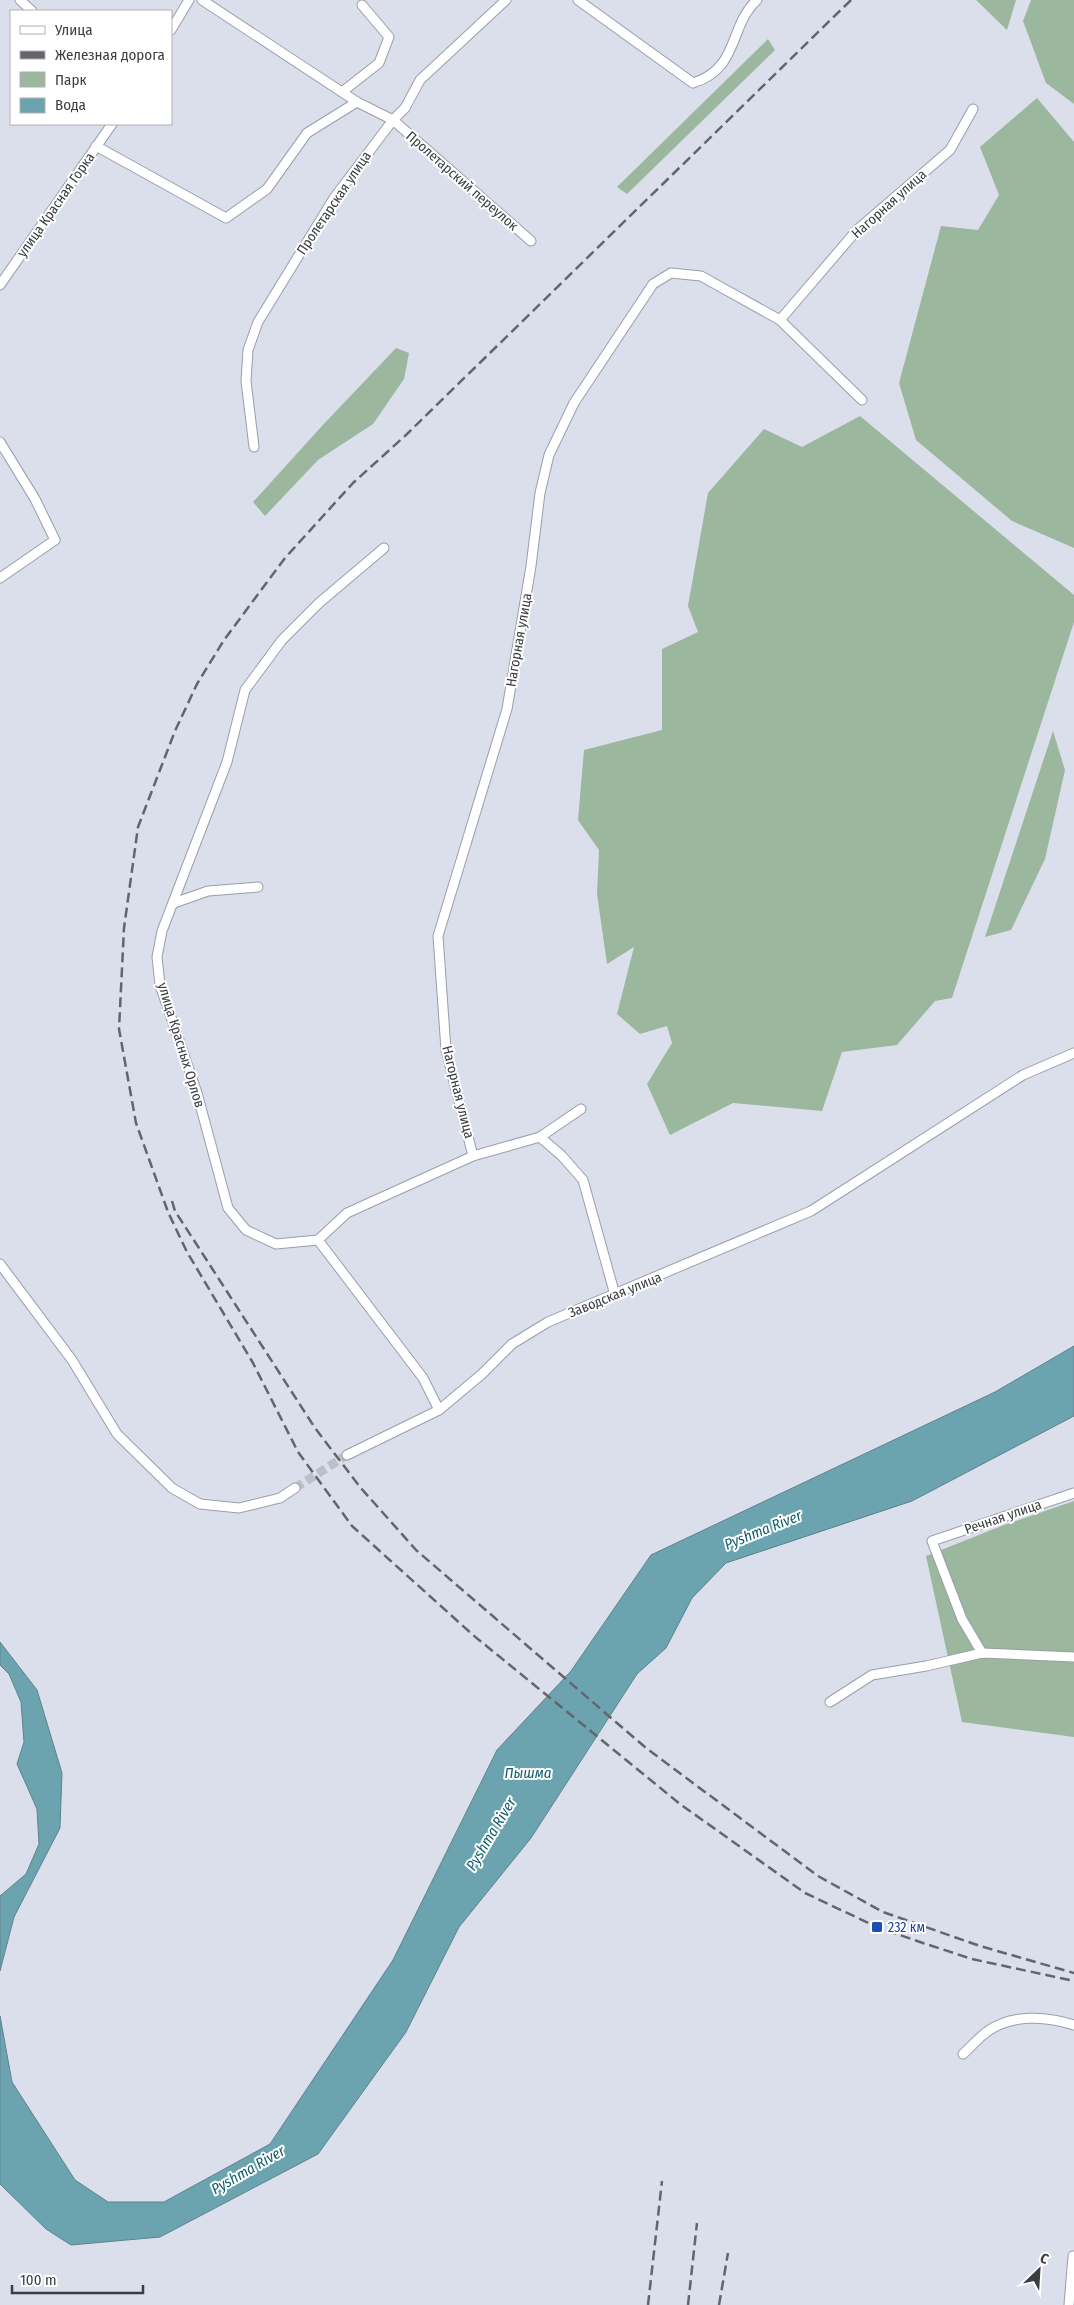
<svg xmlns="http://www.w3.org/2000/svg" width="1074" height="2305" viewBox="0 0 1074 2305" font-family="'Fira Sans Condensed',sans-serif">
<rect width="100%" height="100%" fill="#dbdfeb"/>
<g fill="#9bb79d">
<polygon points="976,0 1016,0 1007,30"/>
<polygon points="1031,0 1074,0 1074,104 1046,83 1023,21"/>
<polygon points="768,39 775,50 627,194 617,187"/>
<polygon points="1037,98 1074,142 1074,548 1012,521 916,440 899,383 941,226 978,230 999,195 980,147"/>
<polygon points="396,348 409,353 404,379 373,424 318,460 265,516 253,502 321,427"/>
<polygon points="860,416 1074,595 1074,622 952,998 935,1001 897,1045 842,1052 822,1111 733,1103 670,1135 647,1084 672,1043 667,1026 640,1034 617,1014 634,947 607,964 597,894 599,850 578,820 584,750 662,730 662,649 698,632 688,606 708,493 764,429 802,447"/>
<polygon points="1053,731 1065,770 1045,859 1011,930 985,937"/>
<polygon points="1074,1501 1074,1737 962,1722 926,1556 1004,1525"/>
</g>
<g fill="#6ba3af" stroke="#5d848e">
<polygon points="1074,1346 1074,1416 912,1501 726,1563 692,1598 666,1648 637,1674 531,1838 459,1927 406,2032 318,2154 160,2237 71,2245 46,2229 0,2184 0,2016 12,2082 75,2180 108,2202 164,2202 270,2144 393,1960 497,1750 571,1671 651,1555 995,1392"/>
<polygon points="0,1642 37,1690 62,1773 60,1828 14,1917 0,1971 0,1896 26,1874 39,1844 37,1809 17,1764 24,1742 21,1702 9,1674 0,1665"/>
</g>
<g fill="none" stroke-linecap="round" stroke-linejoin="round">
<polyline stroke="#bbbfc9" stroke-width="9" stroke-dasharray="9 4.5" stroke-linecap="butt" points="295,1488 347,1455"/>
<defs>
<g id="minor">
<polyline points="20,0 32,11"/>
<polyline points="202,0 357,102 393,120 531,241"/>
<path d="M578 0 693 83C740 68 728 27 757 0"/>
<polyline points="171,30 189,0"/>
<polyline points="342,92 379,63 389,37 362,5"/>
<polyline points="96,146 226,218 267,189 307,133 357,102"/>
<polyline points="0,285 112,124"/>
<polyline points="780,320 857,230 950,150 973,109"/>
<polyline points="0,442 35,499 55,540 0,578"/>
<polyline points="254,447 246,381 248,350 258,322 334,198 393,120 405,108 420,80 506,0"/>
<polyline points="384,548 319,603 282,640 245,690 227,762 162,931 157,957 160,985 197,1093 228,1208 246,1230 276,1244 318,1240 423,1378 439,1410"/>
<polyline points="174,903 208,891 258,887"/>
<polyline points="540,1137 562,1156 583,1180 615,1295"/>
<polyline points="473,1156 446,1050 438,936 507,709 531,566 540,493 549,455 574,403 653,284 671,273 701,276 780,320 862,400"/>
<polyline points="318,1240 347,1213 473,1156 540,1137 581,1109"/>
<polyline points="0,1264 72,1360 117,1434 172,1488 200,1504 239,1508 280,1498 295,1488"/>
<polyline points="347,1455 439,1410 482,1374 512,1344 548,1322 811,1211 1023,1075 1074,1053"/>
<polyline points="982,1653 962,1619 932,1541 1074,1493"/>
<polyline points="830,1702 872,1675 926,1666 982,1653 1074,1657"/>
<path d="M963 2054C971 2047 979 2037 988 2031 1012 2014 1047 2016 1074 2025"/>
<polyline points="1069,2305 1073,2256"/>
</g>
</defs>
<use href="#minor" stroke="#9a9ea9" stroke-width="11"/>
<use href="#minor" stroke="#fff" stroke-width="9"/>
<g stroke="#63656b" stroke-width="2.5" stroke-dasharray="10 5" stroke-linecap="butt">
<polyline points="851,0 406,435 353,483 285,558 224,640 197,684 175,731 138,827 124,928 119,1029 136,1123 168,1212 187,1252 253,1363 298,1452 352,1526 473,1635 680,1804 805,1893 877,1927 920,1942 972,1959 1074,1981"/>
<polyline points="172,1201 175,1211 315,1428 360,1487 416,1550 646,1748 818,1876 883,1912 980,1946 1074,1973"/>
<polyline points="648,2305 662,2181"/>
<polyline points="688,2305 697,2223"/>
<polyline points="719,2305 728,2253"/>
</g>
</g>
<rect fill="#1a4fb4" stroke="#fff" stroke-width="2" x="871" y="1921" width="12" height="12" rx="2.5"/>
<g text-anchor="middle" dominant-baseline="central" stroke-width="4" stroke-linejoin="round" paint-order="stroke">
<g font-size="14" fill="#3b3d41" stroke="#fff">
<text transform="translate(462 181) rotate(41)">Пролетарский переулок</text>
<text transform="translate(334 203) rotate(-56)">Пролетарская улица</text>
<text transform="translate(889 204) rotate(-42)">Нагорная улица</text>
<text transform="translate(56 205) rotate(-55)">улица Красная Горка</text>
<text transform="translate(519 640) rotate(-80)">Нагорная улица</text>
<text transform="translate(181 1045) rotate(73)">улица Красных Орлов</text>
<text transform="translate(458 1092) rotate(76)">Нагорная улица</text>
<text transform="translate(615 1295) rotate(-22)">Заводская улица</text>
<text transform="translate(1003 1517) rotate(-19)">Речная улица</text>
</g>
<g font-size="14" fill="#164399" stroke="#fff" text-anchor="start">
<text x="888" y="1927">232 км</text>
</g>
<g font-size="15" font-style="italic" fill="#105f6c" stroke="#fff">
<text transform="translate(763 1530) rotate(-22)">Pyshma River</text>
<text x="528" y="1773">Пышма</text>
<text transform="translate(491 1834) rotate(-59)">Pyshma River</text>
<text transform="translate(248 2170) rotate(-30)">Pyshma River</text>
</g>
</g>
<rect x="10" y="10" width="162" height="115" fill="#ffffff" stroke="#b1b1b3"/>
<rect x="20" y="26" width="25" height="8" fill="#ffffff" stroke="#b1b1b3"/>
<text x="55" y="35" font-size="15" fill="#3b3d41">Улица</text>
<rect x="20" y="51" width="25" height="8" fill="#63656b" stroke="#b1b1b3"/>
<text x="55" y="60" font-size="15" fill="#3b3d41">Железная дорога</text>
<rect x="20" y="72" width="25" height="15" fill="#9bb79d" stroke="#b1b1b3"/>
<text x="55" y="85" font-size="15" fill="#3b3d41">Парк</text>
<rect x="20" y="98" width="25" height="15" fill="#6ba3af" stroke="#b1b1b3"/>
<text x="55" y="110" font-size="15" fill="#3b3d41">Вода</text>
<g transform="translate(1039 2270) rotate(25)" stroke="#ffffff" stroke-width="4" paint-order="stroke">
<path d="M0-4L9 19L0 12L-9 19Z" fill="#3b3d41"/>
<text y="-8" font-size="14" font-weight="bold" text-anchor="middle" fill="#3b3d41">С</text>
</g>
<path d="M12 2285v8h131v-8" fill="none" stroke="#3b3d41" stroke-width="2.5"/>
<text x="20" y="2285" font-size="15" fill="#3b3d41" stroke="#ffffff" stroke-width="4" paint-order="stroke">100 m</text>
</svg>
